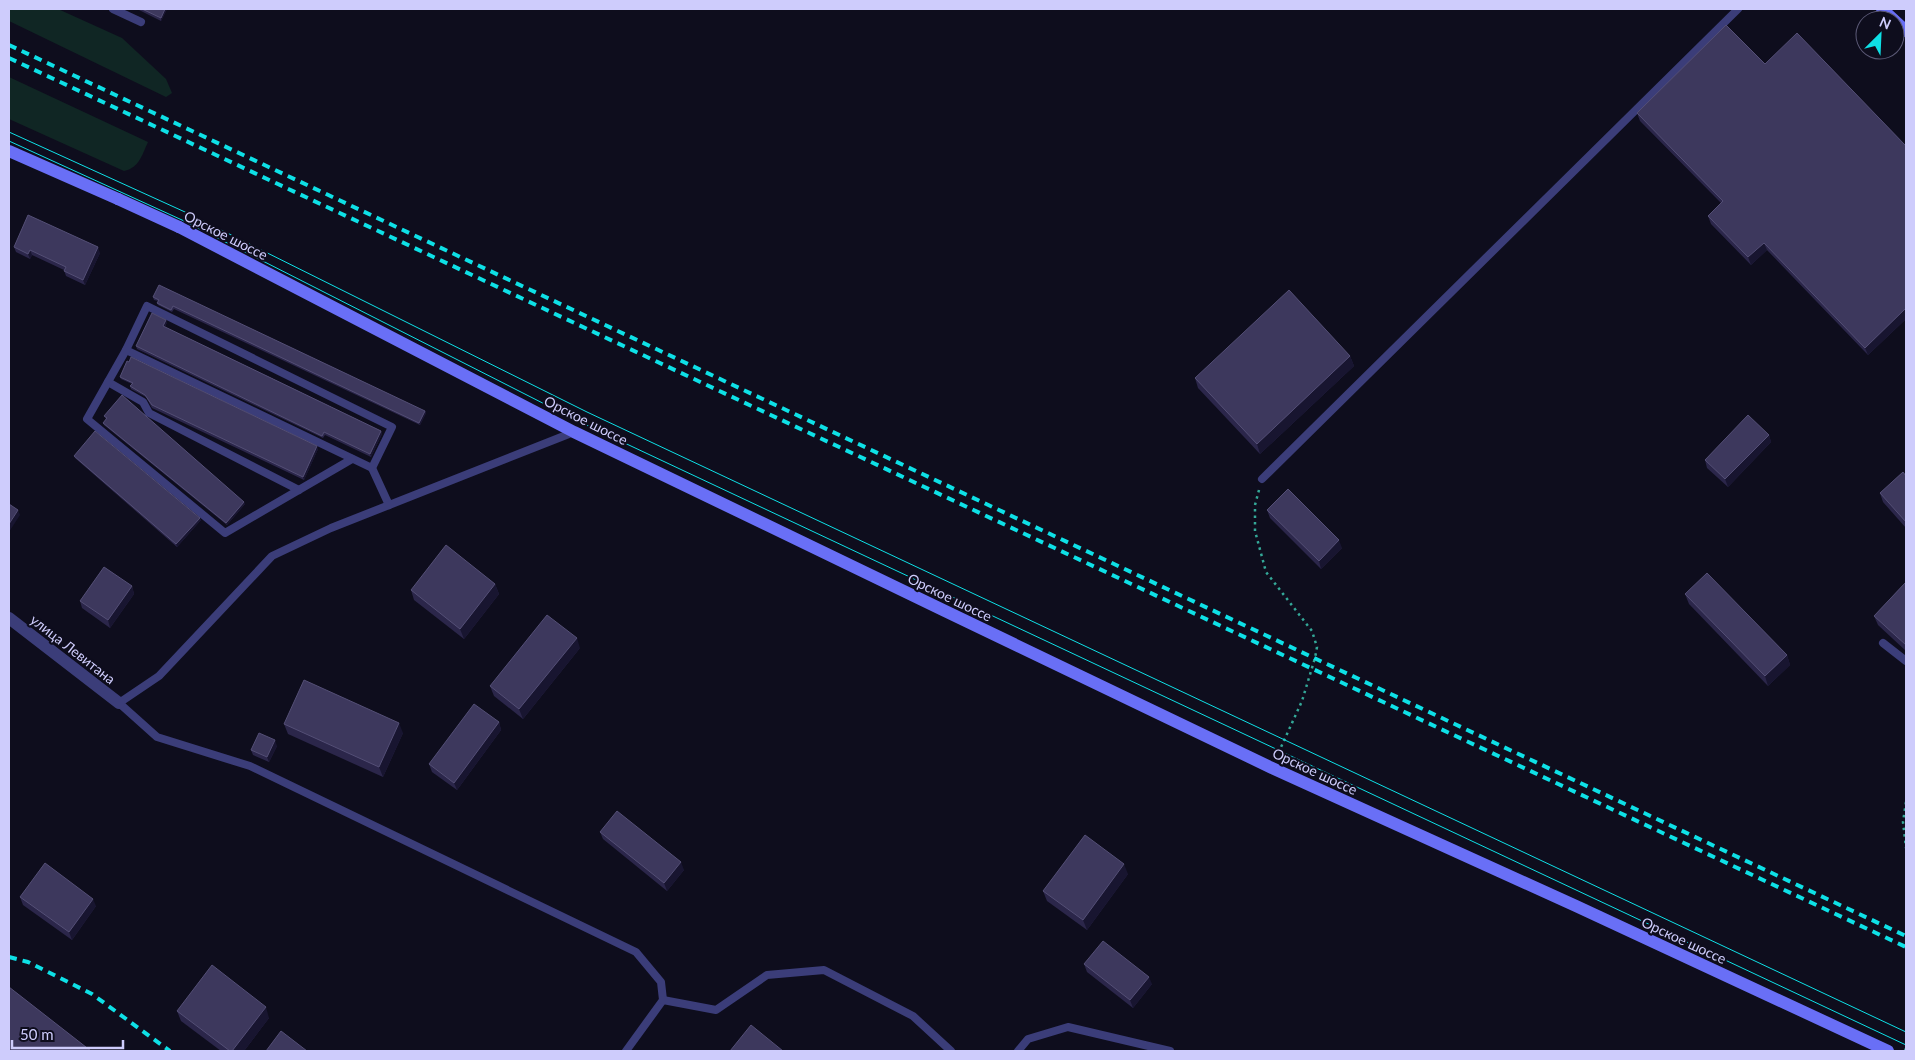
<svg xmlns="http://www.w3.org/2000/svg" width="1915" height="1060" viewBox="0 0 1915 1060" font-family="Lato,sans-serif">
<rect width="100%" height="100%" fill="#0e0d1d"/>
<g fill="#102624">
<polygon points="9,9 58,9 122,38 166,79 172,93 166,97 9,21"/>
<path d="M9 77 148 142C142 155 139 168 124 171L9 119Z"/>
</g>
<g fill="none" stroke-linecap="round" stroke-linejoin="round">
<g stroke="#34a898" stroke-width="2.5" stroke-dasharray="2.5 4" stroke-linecap="butt">
<polyline points="1259,490 1255,505 1255,531 1266,572 1312,631 1317,647 1315,658 1302,701 1277,756"/>
<polyline points="1906,802 1903,822 1906,848"/>
<polyline points="1905,1051 1906,1048"/>
</g>
<g stroke="#3b3d79" stroke-width="8">
<polyline points="113,9 141,22"/>
<polyline points="126,350 372,468 389,505"/>
<polyline points="108,382 143,402 149,413 299,490"/>
<polyline points="574,432 331,528 272,556 159,676 119,703 157,737 250,766 636,952 661,982 663,1000 626,1051"/>
<polyline points="352,459 225,533 87,419 126,350 147,306 392,427 372,468"/>
<polyline points="1262,479 1738,9"/>
<polyline points="1883,643 1906,661"/>
<polyline points="663,1000 716,1010 767,975 824,970 913,1016 951,1051"/>
<polyline points="1018,1051 1028,1039 1068,1027 1170,1051"/>
</g>
<polyline stroke="#3b3d79" stroke-width="12" points="9,618 119,703"/>
<g stroke="#696ff6" stroke-width="12">
<polyline points="1882,9 1894,20"/>
<polyline points="1895,21 1906,31"/>
<polyline points="9,151 118,199"/>
<polyline points="179,227 574,432 943,610 1272,768 1576,906 1888,1051"/>
</g>
<g stroke="#0ee0e6" stroke-width="1">
<polyline points="9,132 185,212 587,412 1906,1032"/>
<polyline points="9,141 182,220 582,423 1906,1045"/>
</g>
<g stroke="#0ee0e6" stroke-width="4" stroke-dasharray="8 6" stroke-linecap="butt">
<polyline points="9,45 1906,936"/>
<polyline points="9,58 1906,947"/>
<polyline points="9,957 28,962 92,994 170,1051"/>
</g>
<polyline stroke="#696ff6" stroke-width="12" points="118,199 179,227"/>
</g>
<g fill="#2b264a">
<polygon points="137,9 167,9 161,21"/>
<polygon points="1765,64 1906,146 1906,319 1868,355 1767,250 1751,265 1711,224 1708,216 1721,203 1640,121 1637,113"/>
<polygon points="14,247 100,253 85,285 66,276 64,270 32,255 30,259 16,252"/>
<polygon points="153,297 425,411 426,413 420,425 174,309 172,312 158,305 157,303 158,301 154,300"/>
<polygon points="167,322 165,327 381,431 382,434 371,457 325,435 323,438 137,349 136,346"/>
<polygon points="1350,356 1354,366 1260,454 1198,388 1195,378"/>
<polygon points="120,377 318,449 304,480 152,408 146,397 131,389 130,386 132,384 121,379"/>
<polygon points="104,416 245,504 227,525 104,425 103,423 106,419"/>
<polygon points="1769,435 1771,442 1728,487 1707,468 1705,460"/>
<polygon points="74,456 201,520 177,547 75,458"/>
<polygon points="1906,476 1906,528 1883,502 1880,493"/>
<polygon points="1267,510 1342,548 1321,569 1270,518"/>
<polygon points="1906,582 1906,651 1878,625 1874,616"/>
<polygon points="495,584 499,594 464,639 414,600 411,590"/>
<polygon points="132,586 134,594 110,628 82,608 80,601"/>
<polygon points="1685,594 1787,655 1790,665 1768,686 1689,604"/>
<polygon points="580,648 523,719 494,696 490,686"/>
<polygon points="499,722 501,730 457,790 432,772 429,764"/>
<polygon points="284,724 403,733 383,777 288,734"/>
<polygon points="277,746 269,762 253,755 251,750"/>
<polygon points="600,832 684,870 667,891 603,839"/>
<polygon points="1128,874 1087,930 1047,901 1043,891"/>
<polygon points="20,897 96,906 72,940 23,905"/>
<polygon points="1084,964 1152,984 1133,1008 1087,972"/>
<polygon points="177,1011 269,1018 244,1051 221,1051 181,1021"/>
</g>
<g fill="#181530">
<polygon points="165,9 167,9 161,21 161,18"/>
<polygon points="1764,243 1767,250 1751,265 1748,257"/>
<polygon points="98,247 100,253 85,285 83,280"/>
<polygon points="30,250 32,255 30,259 28,254"/>
<polygon points="1906,308 1906,319 1868,355 1865,348"/>
<polygon points="166,320 167,322 164,328 163,326"/>
<polygon points="1350,356 1354,366 1260,454 1257,444"/>
<polygon points="425,411 426,413 420,425 419,423"/>
<polygon points="381,431 382,434 371,457 370,454"/>
<polygon points="1769,435 1771,442 1728,487 1725,479"/>
<polygon points="317,446 318,449 304,480 303,477"/>
<polygon points="244,502 245,504 227,525 226,523"/>
<polygon points="18,510 20,515 9,532 9,524"/>
<polygon points="200,518 201,520 177,547 176,544"/>
<polygon points="1339,540 1342,548 1321,569 1319,561"/>
<polygon points="495,584 499,594 464,639 460,629"/>
<polygon points="132,586 134,594 110,628 108,620"/>
<polygon points="577,638 580,648 523,719 519,709"/>
<polygon points="1787,655 1790,665 1768,686 1765,676"/>
<polygon points="499,722 501,730 457,790 454,783"/>
<polygon points="399,723 403,733 383,777 379,767"/>
<polygon points="275,740 277,746 269,762 267,757"/>
<polygon points="681,862 684,870 667,891 664,883"/>
<polygon points="1124,864 1128,874 1087,930 1083,920"/>
<polygon points="93,899 96,906 72,940 69,932"/>
<polygon points="1149,977 1152,984 1133,1008 1130,1000"/>
<polygon points="266,1007 269,1018 244,1051 232,1051"/>
</g>
<g fill="#3d385d" stroke="#544f76">
<polygon points="142,9 165,9 161,18"/>
<polygon points="1726,25 1765,64 1797,33 1906,146 1906,308 1865,348 1764,243 1748,257 1708,216 1723,201 1637,113"/>
<polygon points="28,215 98,247 83,280 64,271 66,267 30,250 28,254 14,247"/>
<polygon points="159,285 425,411 419,423 173,306 171,310 157,303 159,300 153,297"/>
<polygon points="1289,290 1350,356 1257,444 1195,378"/>
<polygon points="152,313 166,320 163,326 381,431 370,454 324,432 322,436 136,346"/>
<polygon points="131,357 317,446 303,477 152,405 145,395 130,386 133,383 120,377 127,361 129,362"/>
<polygon points="122,395 244,502 226,523 103,423 107,418 104,416"/>
<polygon points="1748,415 1769,435 1725,479 1705,460"/>
<polygon points="95,431 200,518 176,544 74,456"/>
<polygon points="1903,472 1906,476 1906,522 1880,493"/>
<polygon points="1288,489 1339,540 1319,561 1267,510"/>
<polygon points="9,504 18,510 9,524"/>
<polygon points="446,545 495,584 460,629 411,590"/>
<polygon points="104,567 132,586 108,620 80,601"/>
<polygon points="1707,573 1787,655 1765,676 1685,594"/>
<polygon points="1906,582 1906,645 1874,616"/>
<polygon points="547,615 577,638 519,709 490,686"/>
<polygon points="304,680 399,723 379,767 284,724"/>
<polygon points="474,704 499,722 454,783 429,764"/>
<polygon points="259,733 275,740 267,757 251,750"/>
<polygon points="617,811 681,862 664,883 600,832"/>
<polygon points="1085,835 1124,864 1083,920 1043,891"/>
<polygon points="45,863 93,899 69,932 20,897"/>
<polygon points="1103,941 1149,977 1130,1000 1084,964"/>
<polygon points="212,965 266,1007 232,1051 230,1051 177,1011"/>
<polygon points="9,987 91,1051 9,1051"/>
<polygon points="751,1025 783,1051 730,1051"/>
<polygon points="281,1031 307,1051 266,1051"/>
</g>
<g text-anchor="middle" dominant-baseline="central" stroke-width="4.5" stroke-linejoin="round" paint-order="stroke">
<g font-size="14" fill="#ceccfc" stroke="#0e0d1d">
<text transform="translate(226 235) rotate(27)">Орское шоссе</text>
<text transform="translate(586 420) rotate(27)">Орское шоссе</text>
<text transform="translate(950 597) rotate(26)">Орское шоссе</text>
<text transform="translate(73 649) rotate(38)">улица Левитана</text>
<text transform="translate(1315 771) rotate(25)">Орское шоссе</text>
<text transform="translate(1684 940) rotate(25)">Орское шоссе</text>
</g>
</g>
<rect width="1915" height="1060" fill="none" stroke="#ceccfc" stroke-width="20"/>
<g transform="translate(1880 35) rotate(24)"><circle r="24" fill="#0e0d1d" stroke="#5b5976"/>
<path d="M0-4L9 19L0 12L-9 19Z" fill="#0ee0e6"/>
<text y="-8" font-size="14" font-weight="bold" text-anchor="middle" fill="#ceccfc">N</text>
</g>
<path d="M12 1040v8h111v-8" fill="none" stroke="#ceccfc" stroke-width="2.5"/>
<text x="20" y="1040" font-size="15" fill="#ceccfc" stroke="#0e0d1d" stroke-width="4" paint-order="stroke">50 m</text>
</svg>
